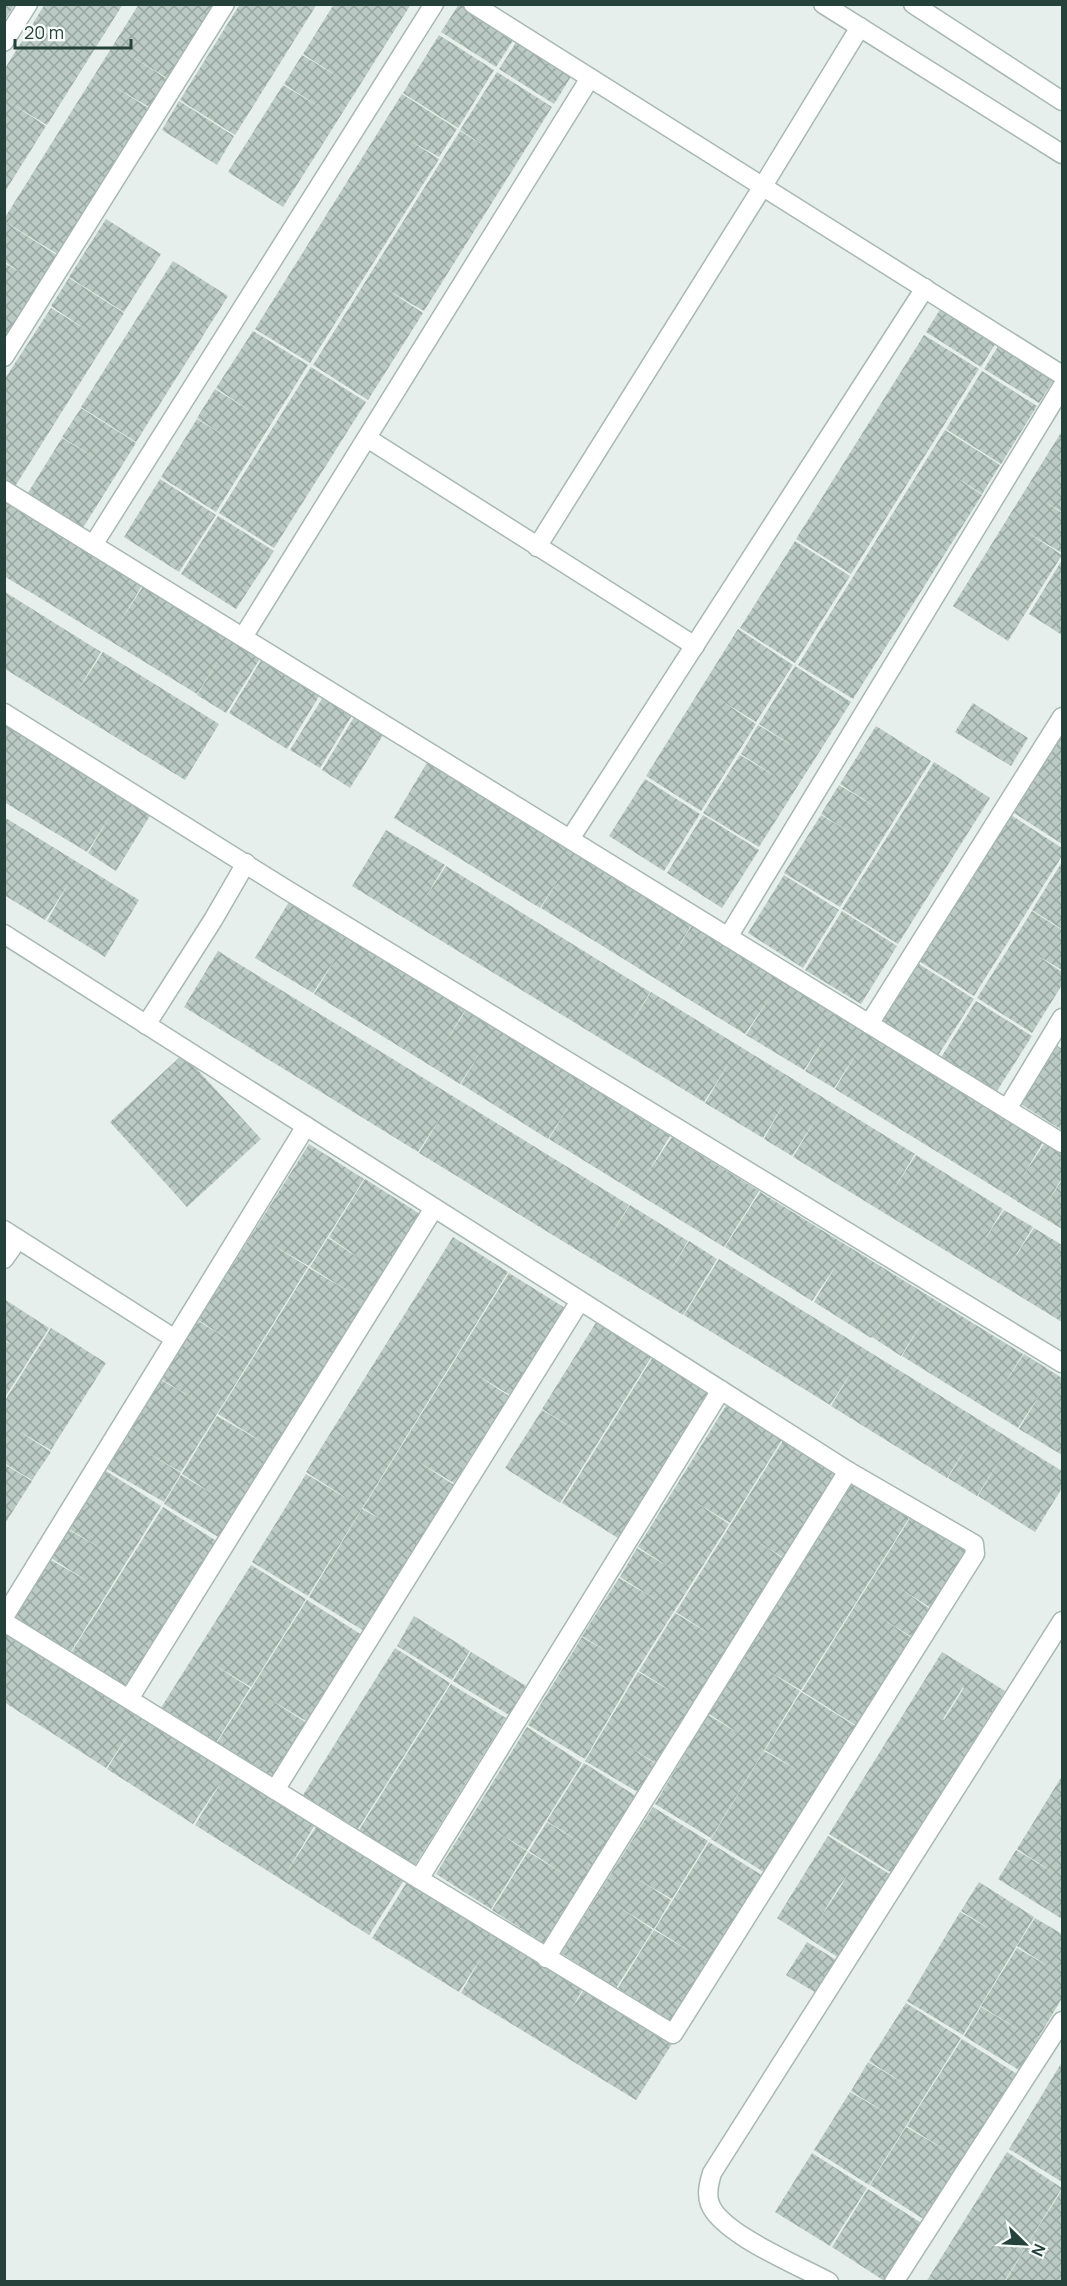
<svg xmlns="http://www.w3.org/2000/svg" width="1067" height="2286" viewBox="0 0 1067 2286" font-family="Manrope,sans-serif">
<defs>
<pattern id="building-cross-hatch" width="8" height="8" patternUnits="userSpaceOnUse" patternTransform="scale(1.5)"><rect width="8" height="8" fill="#bbcac4"/><path d="M0 0l8 8M0 8l8-8" fill="none" stroke="#98a6a0"/></pattern>
</defs>
<rect width="100%" height="100%" fill="#e6efeb"/>
<g fill="url(#building-cross-hatch)" fill-rule="evenodd">
<polygon points="4,4 15,4 4,21"/>
<polygon points="45,4 123,4 47,125 9,102 46,126 4,193 4,70"/>
<polygon points="139,4 216,4 169,79 126,53 169,80 151,108 113,86 150,109 59,255 4,221 4,219"/>
<polygon points="240,4 317,4 235,135 180,100"/>
<polygon points="334,4 411,4 283,207 228,172 283,85 321,108 284,84 302,55 340,78 303,54"/>
<polygon points="459,4 514,39 496,67 441,32"/>
<polygon points="439,35 494,70 458,128 403,93"/>
<polygon points="517,41 572,75 554,104 499,69"/>
<polygon points="497,72 552,107 424,311 386,289 423,313 368,400 313,365 460,131 497,154 460,130"/>
<polygon points="402,94 457,129 439,157 409,140 439,159 310,363 255,329"/>
<polygon points="179,101 234,136 217,165 162,130"/>
<polygon points="106,219 161,254 124,312 69,277"/>
<polygon points="5,222 58,256 4,342 4,263 22,273 5,262"/>
<polygon points="173,261 228,296 136,442 81,407"/>
<polygon points="69,278 124,313 14,488 4,482 4,380 51,308 88,331 51,306"/>
<polygon points="944,303 999,338 981,367 926,332"/>
<polygon points="253,331 308,365 216,512 161,477 197,419 231,440 197,418 215,389 253,413 216,388"/>
<polygon points="924,335 979,369 851,574 796,539"/>
<polygon points="1002,340 1057,375 1039,403 984,369"/>
<polygon points="311,367 366,402 274,548 219,513"/>
<polygon points="982,371 1037,406 1001,464 946,429"/>
<polygon points="81,408 136,443 81,531 26,496 62,438 95,458 62,437"/>
<polygon points="945,430 1000,465 982,494 945,470 982,495 853,699 798,665"/>
<polygon points="1062,431 1062,512 1044,501 1062,513 1062,553 1025,531 1062,555 1008,641 953,606"/>
<polygon points="160,479 216,515 179,572 124,537"/>
<polygon points="4,499 143,584 120,622 144,585 261,657 226,713 197,695 225,650 197,694 4,576"/>
<polygon points="218,516 274,551 236,609 181,574"/>
<polygon points="795,541 850,576 795,663 740,628"/>
<polygon points="1062,560 1062,635 1029,614"/>
<polygon points="5,592 101,652 75,695 103,652 219,724 185,780 5,669"/>
<polygon points="738,629 793,665 756,722 719,699 756,724 701,811 646,776"/>
<polygon points="263,657 321,693 287,749 229,713"/>
<polygon points="795,666 851,702 759,847 703,813 740,755 778,778 741,754 758,725 796,748 759,724"/>
<polygon points="325,694 354,712 320,768 290,750"/>
<polygon points="973,703 1028,738 1011,766 955,732"/>
<polygon points="356,714 385,732 350,788 322,770"/>
<polygon points="4,724 151,814 116,871 88,853 111,815 87,852 4,802"/>
<polygon points="876,726 931,761 840,907 784,873 821,815 854,835 821,814 839,785 877,808 840,784"/>
<polygon points="1062,734 1062,844 1014,813"/>
<polygon points="428,761 692,924 669,962 693,924 1044,1141 1021,1179 1046,1141 1062,1152 1062,1178 1046,1205 1062,1180 1062,1229 835,1089 858,1051 834,1088 805,1071 828,1033 804,1070 746,1035 770,997 745,1034 541,908 564,870 540,908 394,818"/>
<polygon points="934,762 990,798 898,944 842,909"/>
<polygon points="645,779 700,814 664,871 609,836"/>
<polygon points="703,815 759,850 722,908 667,873"/>
<polygon points="1011,815 1062,848 1062,856 974,996 919,961"/>
<polygon points="4,817 139,900 105,957 47,921 69,883 45,920 4,895"/>
<polygon points="386,830 445,865 422,903 446,866 650,992 627,1030 651,992 915,1154 892,1192 916,1155 1003,1209 980,1247 1004,1210 1033,1227 1010,1265 1034,1228 1062,1245 1062,1322 793,1157 816,1119 792,1156 764,1139 786,1100 763,1138 705,1103 731,1060 704,1102 352,886"/>
<polygon points="1062,862 1062,929 1032,910"/>
<polygon points="784,875 839,910 803,968 748,933"/>
<polygon points="289,902 465,1010 442,1048 466,1010 670,1136 647,1174 672,1137 759,1191 724,1247 549,1139 572,1101 548,1139 461,1084 484,1046 460,1084 314,994 337,956 313,993 255,958"/>
<polygon points="842,911 897,946 861,1004 805,970"/>
<polygon points="1032,911 1062,930 1062,970 1035,954 1062,972 1062,985 1032,1033 977,998"/>
<polygon points="218,951 629,1205 606,1243 630,1205 688,1241 665,1279 689,1241 717,1259 683,1315 419,1153 442,1115 418,1152 184,1007"/>
<polygon points="919,964 974,999 937,1057 882,1022"/>
<polygon points="976,1001 1032,1036 995,1094 940,1059"/>
<polygon points="1056,1045 1062,1049 1062,1130 1019,1103"/>
<polygon points="183,1054 261,1139 187,1207 110,1122"/>
<polygon points="309,1144 364,1179 309,1266 271,1244 308,1267 181,1472 143,1450 181,1473 164,1502 107,1469 161,1380 199,1402 161,1379 198,1321 236,1344 198,1320"/>
<polygon points="365,1179 420,1214 273,1449 220,1538 164,1504 181,1475 216,1496 182,1474 217,1416 264,1443 218,1414 309,1268 353,1294 310,1267 328,1238 365,1262 329,1237"/>
<polygon points="760,1192 1023,1354 1000,1391 1024,1354 1062,1378 1062,1455 1019,1429 1044,1388 1018,1428 902,1356 928,1313 901,1356 872,1337 891,1307 871,1338 814,1302 837,1264 812,1301 725,1247"/>
<polygon points="453,1237 508,1272 308,1596 252,1562 306,1474 354,1503 306,1472"/>
<polygon points="719,1259 1062,1471 1062,1488 1035,1532 978,1496 1001,1458 977,1496 948,1478 971,1440 947,1478 831,1406 854,1368 830,1405 684,1315"/>
<polygon points="509,1273 565,1308 510,1395 472,1372 509,1396 454,1483 417,1461 454,1485 364,1631 309,1597 362,1509 384,1521 363,1508"/>
<polygon points="4,1299 49,1328 4,1399 4,1341 13,1345 4,1340"/>
<polygon points="597,1321 652,1356 560,1503 505,1468 542,1410 585,1436 542,1409"/>
<polygon points="51,1328 106,1363 51,1450 17,1430 51,1452 32,1480 4,1463 4,1402"/>
<polygon points="653,1357 709,1391 618,1538 562,1503"/>
<polygon points="729,1401 785,1435 730,1523 692,1500 729,1524 637,1670 585,1759 528,1725 582,1637 616,1657 582,1636 619,1578 660,1602 620,1577 637,1548 675,1571 638,1547"/>
<polygon points="786,1436 841,1471 786,1559 748,1536 786,1560 659,1765 621,1742 659,1766 641,1794 585,1761 638,1672 676,1694 639,1671 675,1613 713,1636 676,1612"/>
<polygon points="4,1464 32,1481 4,1525"/>
<polygon points="106,1471 161,1506 70,1653 14,1617 51,1560 89,1582 51,1558 69,1530 107,1552 69,1529"/>
<polygon points="855,1479 911,1515 801,1690 763,1668 800,1691 711,1838 655,1804 708,1715 746,1738 709,1714"/>
<polygon points="163,1507 218,1542 126,1688 71,1653"/>
<polygon points="912,1515 967,1550 931,1608 898,1587 930,1609 912,1637 875,1614 912,1638 857,1726 802,1691"/>
<polygon points="251,1565 306,1599 251,1687 210,1662 250,1688 214,1746 159,1711"/>
<polygon points="307,1600 362,1635 308,1722 264,1696 307,1723 271,1781 215,1746"/>
<polygon points="414,1616 470,1651 452,1680 397,1646"/>
<polygon points="4,1624 316,1823 286,1873 318,1824 404,1880 369,1935 195,1825 225,1776 193,1824 107,1769 131,1731 106,1768 4,1702"/>
<polygon points="395,1648 450,1683 358,1829 303,1795"/>
<polygon points="471,1652 526,1686 509,1715 453,1681"/>
<path d="M942 1652 1005 1691 892 1873 829 1834ZM963 1687 964 1688 944 1720 943 1719Z"/>
<polygon points="451,1684 506,1718 415,1865 359,1830"/>
<polygon points="801,1692 857,1727 767,1874 711,1839 764,1751 799,1771 765,1750"/>
<polygon points="527,1727 582,1763 527,1850 490,1828 527,1851 491,1909 436,1874"/>
<polygon points="584,1763 639,1798 547,1945 492,1910 528,1852 565,1875 529,1851 547,1822 584,1845 547,1821"/>
<polygon points="1062,1776 1062,1919 998,1879 1016,1850 1054,1873 1017,1849"/>
<polygon points="653,1807 708,1841 672,1899 634,1877 671,1900 654,1929 616,1905 653,1930 616,1988 561,1953"/>
<path d="M828 1836 891 1875 839 1958 777 1918ZM849 1873 829 1905 819 1920 838 1888Z"/>
<polygon points="709,1842 765,1877 673,2023 618,1988 654,1930 692,1953 655,1929"/>
<polygon points="407,1882 583,1989 570,2011 584,1990 672,2044 636,2100 461,1993 481,1958 459,1992 372,1938"/>
<polygon points="979,1882 1034,1917 963,2035 907,2001 960,1912 995,1932 961,1911"/>
<polygon points="1035,1918 1062,1934 1062,1998 1019,2070 964,2036 981,2007 1019,2030 981,2006 1017,1948 1051,1968 1017,1946"/>
<polygon points="807,1942 838,1961 818,1994 786,1975"/>
<polygon points="906,2003 961,2038 869,2185 814,2150 850,2092 888,2114 851,2091 868,2062 906,2085 869,2061"/>
<polygon points="962,2039 1017,2074 925,2220 870,2185 906,2127 950,2153 907,2126"/>
<polygon points="1062,2062 1062,2182 1009,2149"/>
<polygon points="1007,2152 1062,2188 1004,2282 926,2282"/>
<polygon points="812,2153 867,2188 830,2246 775,2212"/>
<polygon points="868,2189 923,2224 886,2282 832,2247"/>
<polygon points="1062,2190 1062,2282 1005,2282 1027,2245"/>
</g>
<g fill="none" stroke-linecap="round" stroke-linejoin="round">
<defs>
<g id="street">
<polyline points="473,4 1062,375"/>
<polyline points="823,4 1062,154"/>
<polyline points="913,4 1062,101"/>
<polyline points="4,42 28,4"/>
<polyline points="4,357 225,4"/>
<polyline points="367,438 695,646"/>
<polyline points="4,490 1062,1143"/>
<polyline points="93,545 434,4"/>
<polyline points="537,547 763,186 860,27"/>
<polyline points="243,637 590,78"/>
<polyline points="4,713 287,890 1062,1363"/>
<polyline points="570,839 925,288"/>
<polyline points="4,934 848,1471 974,1544 975,1554 673,2034 419,1879 4,1622"/>
<polyline points="728,937 1062,387"/>
<polyline points="869,1024 1062,717"/>
<polyline points="146,1025 213,920 246,863"/>
<polyline points="1007,1109 1062,1018"/>
<polyline points="4,1230 175,1339"/>
<polyline points="4,1259 18,1239"/>
<polyline points="4,1617 306,1126"/>
<polyline points="129,1699 434,1208"/>
<polyline points="275,1790 580,1301"/>
<polyline points="419,1879 721,1390"/>
<polyline points="546,1958 848,1471"/>
<path d="M829 2282C800 2266 721 2234 710 2204 706 2194 709 2183 712 2173L1062 1621"/>
<polyline points="894,2282 1062,2021"/>
</g>
</defs>
<use href="#street" stroke="#a8b8b2" stroke-width="21"/>
<use href="#street" stroke="#fff" stroke-width="18"/>
</g>
<rect width="1067" height="2286" fill="none" stroke="#24423a" stroke-width="12"/>
<g transform="translate(1025 2244) rotate(114)" stroke="#f7fbf9" stroke-width="4.5" paint-order="stroke">
<path d="M0-4.5L10 22L0 15L-10 22Z" fill="#24423a"/>
<text y="-9" font-size="16" font-weight="bold" text-anchor="middle" fill="#24423a">N</text>
</g>
<path d="M15 39v9h116v-9" fill="none" stroke="#24423a" stroke-width="3"/>
<text x="24" y="39" font-size="18" fill="#24423a" stroke="#f7fbf9" stroke-width="4.5" paint-order="stroke">20 m</text>
</svg>
